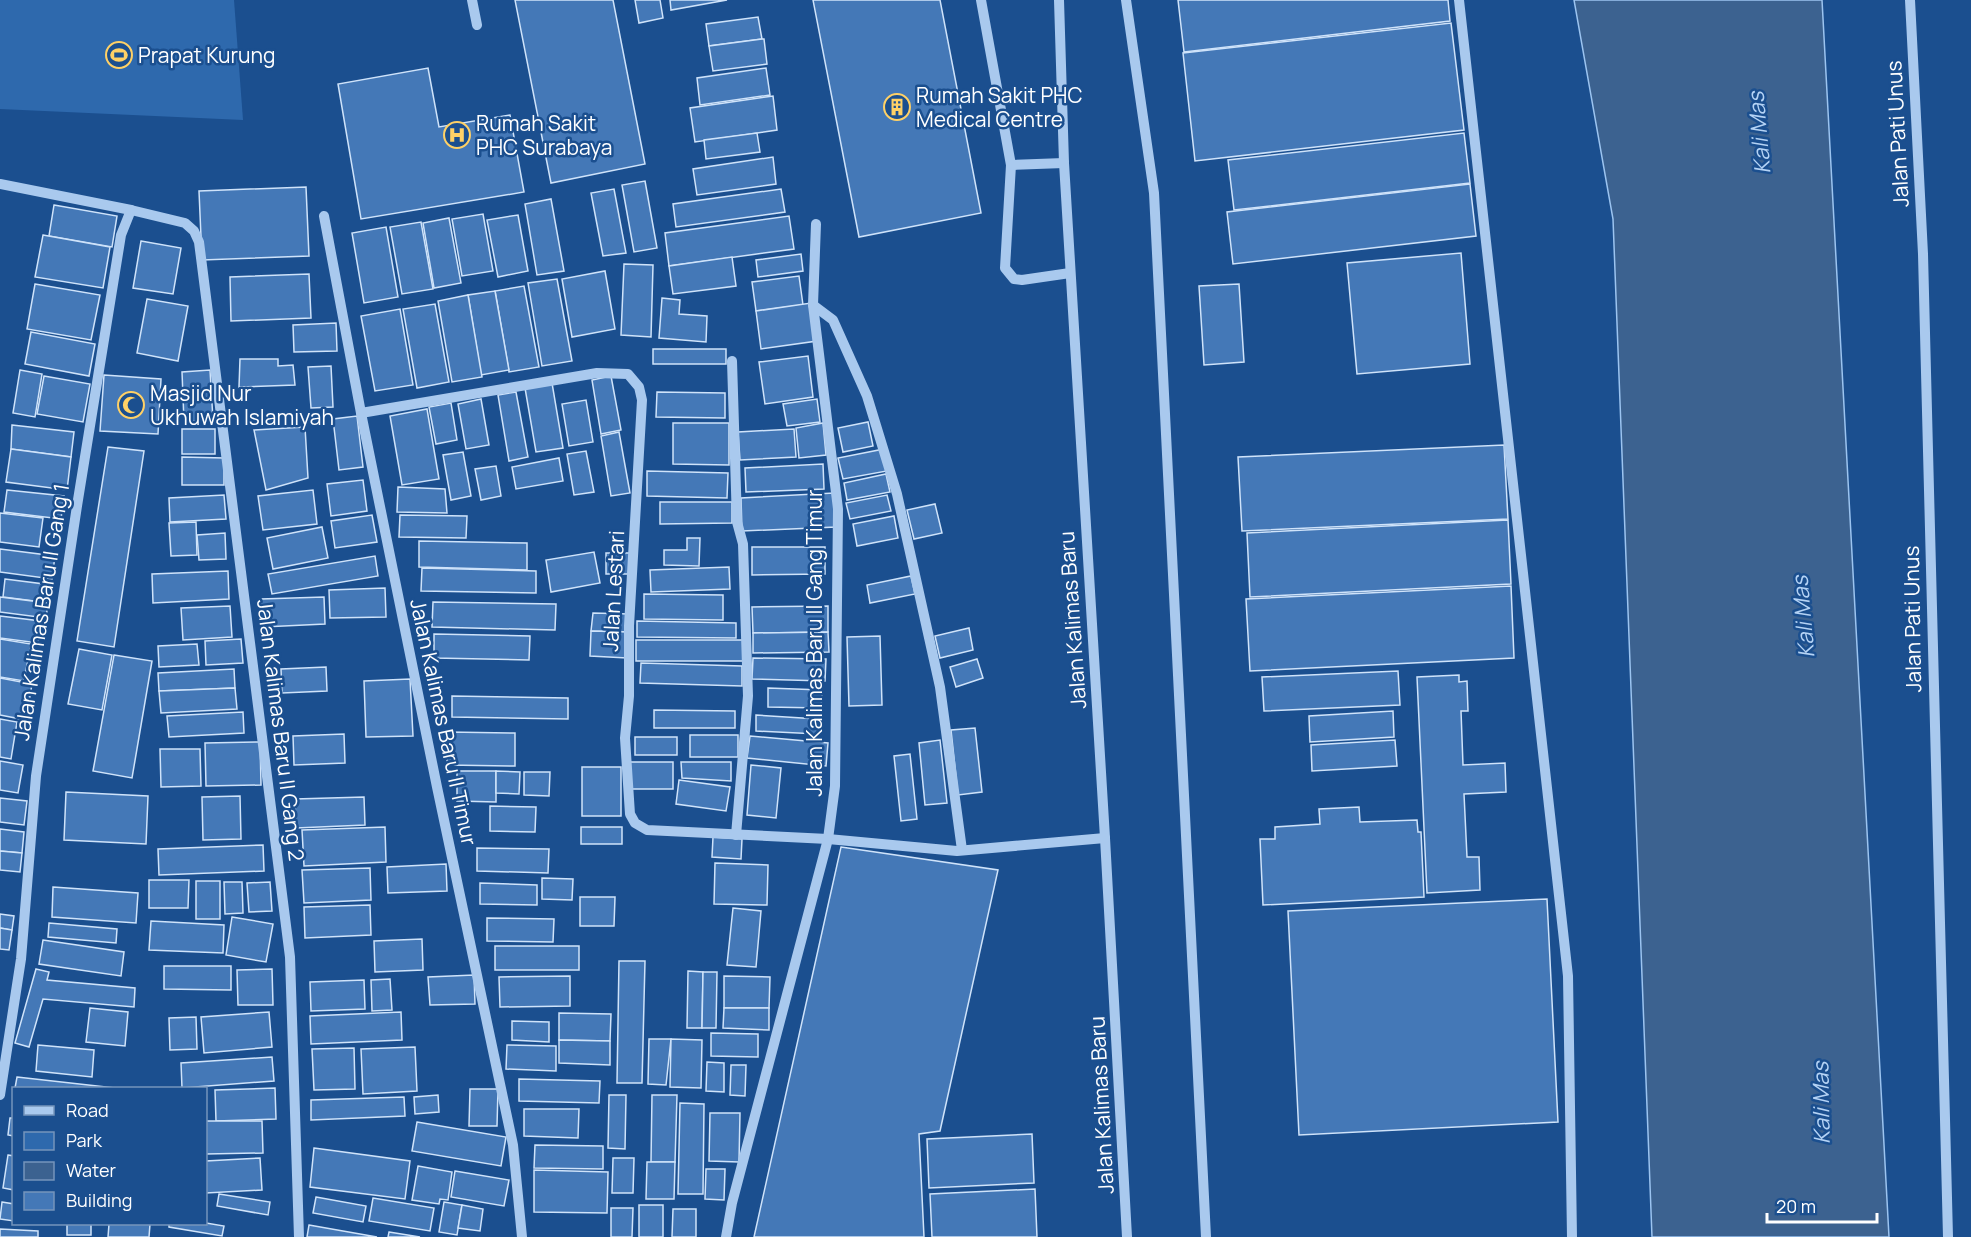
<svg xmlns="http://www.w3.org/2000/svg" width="1971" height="1237" viewBox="0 0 1971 1237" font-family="Manrope,sans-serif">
<rect width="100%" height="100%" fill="#1b4f8f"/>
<polygon fill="#2e69ad" points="0,0 234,0 243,120 0,109"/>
<polygon fill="#3c6290" stroke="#9cc4f0" stroke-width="1.5" points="1574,0 1822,0 1889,1237 1652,1237 1613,219"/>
<g fill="#4478b7" stroke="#cfe3fa" stroke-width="1.5">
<polygon points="515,0 613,0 645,164 551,183"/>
<polygon points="635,0 660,0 663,18 639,23"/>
<polygon points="670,0 727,0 671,10"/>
<polygon points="813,0 940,0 981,213 859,237"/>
<polygon points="1178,0 1448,0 1450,21 1184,52"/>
<polygon points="758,17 762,39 709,46 706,24"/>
<polygon points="1451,23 1464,130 1195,161 1183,53"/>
<polygon points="762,39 764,39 767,64 713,71 709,46"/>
<polygon points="428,68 439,127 510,115 524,192 361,219 338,84"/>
<polygon points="766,68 770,95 700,105 697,78"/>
<polygon points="773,96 777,130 695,142 690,108"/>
<polygon points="757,133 760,152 706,159 704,140"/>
<polygon points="1464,133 1470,183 1234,210 1228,160"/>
<polygon points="773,157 776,184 697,195 693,169"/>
<polygon points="645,181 657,248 634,252 622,185"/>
<polygon points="1470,184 1476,236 1233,264 1227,212"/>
<polygon points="306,187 309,256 202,260 199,191"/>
<polygon points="614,189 626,253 603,256 591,193"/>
<polygon points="781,189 785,212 676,227 673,204"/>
<polygon points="551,199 564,271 537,275 525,204"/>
<polygon points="54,205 117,216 112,247 49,236"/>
<polygon points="483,214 493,271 462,276 452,219"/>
<polygon points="518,215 528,271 498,277 487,220"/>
<polygon points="789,216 794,249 669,266 665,233"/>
<polygon points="449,218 461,283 434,288 423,223"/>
<polygon points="421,222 433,289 402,294 390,227"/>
<polygon points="386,227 398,297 364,303 352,233"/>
<polygon points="43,235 110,247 103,288 35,277"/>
<polygon points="141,241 181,248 173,294 133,288"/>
<polygon points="1461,253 1470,364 1357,374 1347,263"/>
<polygon points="801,254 803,271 758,277 756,260"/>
<polygon points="732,257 736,286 673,294 669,266"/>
<polygon points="624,264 653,265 651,337 621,335"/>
<polygon points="605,271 615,329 572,337 562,279"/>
<polygon points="309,274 311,318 231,321 230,277"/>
<polygon points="799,276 803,305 756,311 752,282"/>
<polygon points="557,279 572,361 542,366 528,283"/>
<polygon points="35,284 100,295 91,340 27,329"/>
<polygon points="1239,284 1244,362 1204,365 1199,286"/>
<polygon points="524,286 539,367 509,372 495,291"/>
<polygon points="495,291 509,370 481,375 468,295"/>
<polygon points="468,295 482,377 452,382 438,301"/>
<polygon points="662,298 680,300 679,314 707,316 706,342 659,338"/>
<polygon points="147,299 188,306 178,361 137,353"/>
<polygon points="811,303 817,341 761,349 756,311"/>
<polygon points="435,304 449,382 417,388 403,309"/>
<polygon points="400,309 413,385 375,391 361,316"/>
<polygon points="336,323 337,351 294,352 293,325"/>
<polygon points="31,332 95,344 89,376 25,364"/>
<rect x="653" y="349" width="73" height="15"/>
<polygon points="808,356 813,397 765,404 759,362"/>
<polygon points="240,359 278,359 278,366 293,365 295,385 239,387"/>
<polygon points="331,366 333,407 311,408 308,367"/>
<polygon points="20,370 42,374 35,417 13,413"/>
<polygon points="210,370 213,420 184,422 182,372"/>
<polygon points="104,375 161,379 158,434 100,431"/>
<polygon points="44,376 90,384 83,422 37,414"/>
<polygon points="611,376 621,430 601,434 592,380"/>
<polygon points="552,383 563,448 536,452 525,388"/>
<polygon points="516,392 528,457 509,461 498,395"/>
<polygon points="657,392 725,393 725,418 656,417"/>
<polygon points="481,399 489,445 466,449 458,404"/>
<polygon points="817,399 820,422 787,426 783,404"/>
<polygon points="586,400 593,442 569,446 562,404"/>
<polygon points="451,403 457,440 436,444 429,407"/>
<polygon points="427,409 439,479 402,485 390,416"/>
<polygon points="357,416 363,467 339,470 333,419"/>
<polygon points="868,422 873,446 843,452 838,428"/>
<polygon points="673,423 729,423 729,465 673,464"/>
<polygon points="823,423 826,455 799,458 796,428"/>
<polygon points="12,425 74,432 71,457 11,449"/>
<polygon points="305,427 308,478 266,490 254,430"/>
<rect x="182" y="429" width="33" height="25"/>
<polygon points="794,429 796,457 740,460 738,432"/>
<polygon points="619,432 630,493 611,496 601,436"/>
<polygon points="1504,445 1508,519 1242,531 1238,457"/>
<polygon points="108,447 144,451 114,647 77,641"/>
<polygon points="11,449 71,457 67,490 6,482"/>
<polygon points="884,449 887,471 843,479 838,458"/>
<polygon points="586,451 594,492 574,495 567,454"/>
<polygon points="463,452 471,496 451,500 443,455"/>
<polygon points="182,457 224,458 224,485 182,485"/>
<polygon points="559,458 563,481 516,489 512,467"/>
<polygon points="823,464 824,489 746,492 745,468"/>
<polygon points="496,466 501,496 481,500 475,469"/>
<polygon points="647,471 728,473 727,498 647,496"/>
<polygon points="886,474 890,492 847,500 844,483"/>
<polygon points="363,480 367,511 331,516 327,484"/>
<polygon points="398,487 445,489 447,513 397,512"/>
<polygon points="7,490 64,496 61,519 4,512"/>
<polygon points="313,490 317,524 263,530 258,496"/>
<polygon points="834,493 836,527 742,531 741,498"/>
<polygon points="224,495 226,519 170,522 169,498"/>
<polygon points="887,495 891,511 850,519 846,503"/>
<polygon points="660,502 732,502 732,523 660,524"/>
<polygon points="935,504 942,533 914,539 907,510"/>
<polygon points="0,513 43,518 39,547 0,542"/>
<polygon points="372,515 377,542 335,548 331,521"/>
<polygon points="400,515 467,516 466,538 399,537"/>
<polygon points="894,516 898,538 857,546 853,524"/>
<polygon points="1508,520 1511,584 1250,597 1247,533"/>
<polygon points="196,522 197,555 171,556 169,523"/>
<polygon points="322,527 328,558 273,569 267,538"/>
<polygon points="225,533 226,559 199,560 197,535"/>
<polygon points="687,538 700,538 699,566 664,565 664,550 687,550"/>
<polygon points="419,541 527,543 527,570 419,567"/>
<polygon points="752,547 825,547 825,574 752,575"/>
<polygon points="0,549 55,556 52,579 0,572"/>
<polygon points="594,552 600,583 551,592 546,560"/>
<rect x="606" y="553" width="25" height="21"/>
<polygon points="375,556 378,576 272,594 268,574"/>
<polygon points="729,567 730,589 651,592 650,570"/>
<polygon points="422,568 536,571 536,593 421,591"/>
<polygon points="228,571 229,599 153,603 152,574"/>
<polygon points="911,576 915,594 870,603 867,585"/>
<polygon points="5,579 44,584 42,602 3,597"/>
<polygon points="1511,586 1514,658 1250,671 1246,599"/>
<polygon points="385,588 386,617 330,618 329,590"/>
<polygon points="644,594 723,595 723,620 644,619"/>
<polygon points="0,597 48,603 46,618 0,612"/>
<polygon points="324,597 325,624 263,627 261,599"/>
<polygon points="433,602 556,604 555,630 432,627"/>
<polygon points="230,606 232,637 183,640 181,608"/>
<polygon points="828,606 828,632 753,633 752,607"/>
<polygon points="593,613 629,614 628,632 591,631"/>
<polygon points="0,616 41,621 38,643 0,638"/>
<polygon points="637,621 736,623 736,638 637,637"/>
<polygon points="969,628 973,650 940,658 935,636"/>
<polygon points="591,631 628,632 627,658 590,656"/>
<polygon points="828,632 829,652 753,653 753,633"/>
<polygon points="434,634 530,636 529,660 434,658"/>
<polygon points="880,636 882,705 849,706 847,637"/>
<polygon points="0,639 31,644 24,681 0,677"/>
<polygon points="241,639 243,663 206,665 205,641"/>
<polygon points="636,640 743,640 744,661 636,661"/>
<polygon points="197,644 199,665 159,667 158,646"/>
<polygon points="79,649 112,655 102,710 68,704"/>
<polygon points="114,655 152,661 132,778 93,771"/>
<polygon points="753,658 826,659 825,681 752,679"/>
<polygon points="977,659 983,678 956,687 950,667"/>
<polygon points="641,663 742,666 742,686 640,683"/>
<polygon points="326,667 327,691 282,693 281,669"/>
<polygon points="234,669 235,688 159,691 158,673"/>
<polygon points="1398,671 1400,705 1264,711 1262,677"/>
<polygon points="1459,675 1459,682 1467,681 1468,711 1461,711 1463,765 1505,763 1506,792 1464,794 1467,857 1479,857 1480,890 1427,893 1417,677"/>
<polygon points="0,678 32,684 26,720 0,715"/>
<polygon points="410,679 413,736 366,737 364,681"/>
<polygon points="235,688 237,709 161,713 159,691"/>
<polygon points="768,688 822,690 821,708 768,707"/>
<polygon points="452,696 568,698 568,719 452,717"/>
<polygon points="654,710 735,711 735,728 654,728"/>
<polygon points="1393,711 1394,737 1310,742 1309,716"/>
<polygon points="243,712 244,733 169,737 167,716"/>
<polygon points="756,715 818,719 818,734 756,731"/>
<polygon points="0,719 17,722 11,759 0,757"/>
<polygon points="975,728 982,792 958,795 951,730"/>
<polygon points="448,732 515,733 515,766 447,765"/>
<polygon points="344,734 345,763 294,765 293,736"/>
<rect x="690" y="735" width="48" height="22"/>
<polygon points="750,736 828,743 826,766 747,758"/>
<rect x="635" y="737" width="42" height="18"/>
<polygon points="940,740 947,803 925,805 919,743"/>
<polygon points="1395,740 1397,766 1312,771 1311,745"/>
<polygon points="260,742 261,785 206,786 205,743"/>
<polygon points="160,749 200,749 201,786 161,787"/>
<polygon points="910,754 917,819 901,821 894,756"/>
<polygon points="0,761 23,765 18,793 0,790"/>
<rect x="629" y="762" width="44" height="27"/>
<polygon points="681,762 731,762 731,781 682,778"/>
<polygon points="751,765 781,768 776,818 747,815"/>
<rect x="582" y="767" width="39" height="49"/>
<polygon points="457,771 496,771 496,802 457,801"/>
<polygon points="496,771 520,772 519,794 496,793"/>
<polygon points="524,772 550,772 549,796 524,795"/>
<polygon points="679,780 730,787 726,811 676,804"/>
<polygon points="66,792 148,796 146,844 64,840"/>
<polygon points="240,796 241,839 203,840 202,797"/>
<polygon points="364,797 365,825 296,828 295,799"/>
<polygon points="0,798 27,801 24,825 0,822"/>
<polygon points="490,806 536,807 535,832 490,831"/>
<polygon points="1359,807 1360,822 1417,820 1418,832 1421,832 1424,897 1263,905 1260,839 1275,839 1275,827 1320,824 1319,809"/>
<polygon points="385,827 386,862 304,866 302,830"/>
<rect x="581" y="827" width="41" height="17"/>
<polygon points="0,829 24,832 22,853 0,851"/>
<polygon points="713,837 742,839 741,859 712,857"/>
<polygon points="263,845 264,871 159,875 158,849"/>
<polygon points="841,847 998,870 940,1131 919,1134 924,1237 754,1237"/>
<polygon points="477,848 549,849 548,873 477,871"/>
<polygon points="0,851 22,853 20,872 0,870"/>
<polygon points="715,863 768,865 767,905 714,904"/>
<polygon points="446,864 447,891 388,893 387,867"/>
<polygon points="370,868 371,900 304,903 302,870"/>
<polygon points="542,878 573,879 572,900 542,899"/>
<polygon points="149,880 189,880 188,908 149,908"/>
<rect x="196" y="881" width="24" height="38"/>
<polygon points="224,882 242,882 243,913 225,914"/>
<polygon points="270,882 272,911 249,912 247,883"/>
<polygon points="480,883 537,885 537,905 480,904"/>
<polygon points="53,887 138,893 136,923 52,917"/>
<polygon points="580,897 615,897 614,926 580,926"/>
<polygon points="1547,899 1558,1122 1299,1135 1288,911"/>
<polygon points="370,905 371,935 305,938 304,907"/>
<polygon points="733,908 761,911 756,967 727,965"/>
<polygon points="0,914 14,916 12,930 0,928"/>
<polygon points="232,917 273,924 266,962 226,955"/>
<polygon points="487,918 554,919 553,942 487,941"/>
<polygon points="151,921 224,925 223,953 149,950"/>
<polygon points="49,923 117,929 116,943 48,937"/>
<polygon points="0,928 12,930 9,950 0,949"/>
<polygon points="422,939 423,970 375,972 374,941"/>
<polygon points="43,940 124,952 121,976 39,964"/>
<rect x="495" y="946" width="84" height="24"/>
<polygon points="619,961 645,961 642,1083 617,1083"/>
<polygon points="164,966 231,966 231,990 164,989"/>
<polygon points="36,969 49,972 47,980 135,988 134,1007 43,999 29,1047 15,1043"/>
<polygon points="272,969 273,1005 238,1005 237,970"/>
<polygon points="688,971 703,972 702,1028 687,1028"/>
<polygon points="703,972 717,972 716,1028 702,1028"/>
<polygon points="474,975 475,1004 430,1005 428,977"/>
<polygon points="570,976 570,1006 500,1007 499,977"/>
<polygon points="724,976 770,977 769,1008 724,1008"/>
<polygon points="390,979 392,1010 372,1011 371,980"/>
<polygon points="364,980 365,1009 311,1011 310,982"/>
<polygon points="90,1008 128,1012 125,1046 86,1042"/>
<polygon points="724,1008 769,1008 769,1030 723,1028"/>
<polygon points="269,1012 272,1047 204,1053 201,1017"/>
<polygon points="401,1012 402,1040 311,1044 310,1016"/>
<polygon points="559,1013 611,1014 610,1041 559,1040"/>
<polygon points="196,1017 197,1049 170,1050 169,1018"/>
<polygon points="512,1021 549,1022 549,1042 512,1040"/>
<polygon points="711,1033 758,1034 758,1057 711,1056"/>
<polygon points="649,1039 671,1039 666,1085 648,1084"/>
<polygon points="671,1039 702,1040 701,1088 670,1087"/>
<polygon points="559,1040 610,1041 610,1065 559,1063"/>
<polygon points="38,1045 94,1050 92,1077 36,1071"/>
<polygon points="507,1045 556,1046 556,1071 506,1069"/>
<polygon points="415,1047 417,1091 363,1094 361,1049"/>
<polygon points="354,1048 355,1089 314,1090 312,1049"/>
<polygon points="272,1057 274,1081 182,1088 181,1063"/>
<polygon points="707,1062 724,1063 724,1092 706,1091"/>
<polygon points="731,1065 746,1065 745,1096 730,1095"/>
<polygon points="17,1077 115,1088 15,1088"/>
<polygon points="519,1079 600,1081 599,1103 519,1101"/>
<polygon points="275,1088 276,1119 216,1121 215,1090"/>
<polygon points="470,1089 498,1089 497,1126 469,1126"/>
<polygon points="438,1095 439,1112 415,1114 414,1097"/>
<polygon points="609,1095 626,1095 625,1149 608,1148"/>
<polygon points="652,1095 677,1095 675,1162 651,1162"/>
<polygon points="404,1097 405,1116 311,1120 311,1100"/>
<polygon points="680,1103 704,1104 703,1194 678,1194"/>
<polygon points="524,1109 579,1109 578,1138 524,1136"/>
<polygon points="710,1113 740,1113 739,1162 709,1161"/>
<polygon points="10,1118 14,1118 14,1136 8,1135"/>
<polygon points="206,1121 262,1121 263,1153 206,1154"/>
<polygon points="417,1122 506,1137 501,1166 412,1151"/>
<polygon points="1032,1134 1034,1183 929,1188 927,1139"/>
<polygon points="535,1145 603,1146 603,1169 534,1168"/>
<polygon points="314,1148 410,1161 405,1199 310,1187"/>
<polygon points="8,1155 14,1156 14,1190 3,1188"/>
<polygon points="260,1158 262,1190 206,1193 206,1161"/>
<polygon points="613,1158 634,1158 633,1193 612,1193"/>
<polygon points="647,1162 675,1162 674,1199 646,1199"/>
<polygon points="418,1166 452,1172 448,1200 440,1199 439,1204 412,1200"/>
<polygon points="706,1169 725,1169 724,1200 705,1199"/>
<polygon points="534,1170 608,1172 607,1213 534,1212"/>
<polygon points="455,1171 509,1180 504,1206 451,1197"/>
<polygon points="1035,1189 1037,1237 932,1237 930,1194"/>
<polygon points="219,1194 270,1202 268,1215 217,1206"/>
<polygon points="316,1197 366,1206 363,1222 313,1213"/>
<polygon points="373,1198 434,1208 430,1231 369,1221"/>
<polygon points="2,1202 14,1204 14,1221 0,1219"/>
<polygon points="444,1202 462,1205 457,1235 439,1232"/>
<polygon points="462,1205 483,1209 480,1231 458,1228"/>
<rect x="639" y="1205" width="24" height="32"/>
<polygon points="611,1208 633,1208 632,1237 611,1237"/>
<polygon points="673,1209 696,1209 696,1237 672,1237"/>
<polygon points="206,1223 224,1226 222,1236 169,1227 169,1224"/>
<rect x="67" y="1224" width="24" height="11"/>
<polygon points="109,1224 150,1224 149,1237 108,1237"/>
<polygon points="309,1225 377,1237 307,1237"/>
<polygon points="0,1229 38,1231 38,1237 0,1237"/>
<polygon points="389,1232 420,1237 388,1237"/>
</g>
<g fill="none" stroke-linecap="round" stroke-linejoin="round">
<g stroke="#a9c9ee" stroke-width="10">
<polyline points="472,0 477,25"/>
<polyline points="981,0 1011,165 1005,268 1014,279 1022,280 1070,273"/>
<polyline points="1059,0 1064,163 1105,838 1127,1237"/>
<polyline points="1126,0 1154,193 1206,1237"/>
<polyline points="1459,0 1568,976 1572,1237"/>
<polyline points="1910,0 1923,254 1948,1237"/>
<polyline points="1011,165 1064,163"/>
<polyline points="0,184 131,210 185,223 194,231 199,242 290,957 299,1237"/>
<polyline points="324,216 361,413 437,787 513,1145 522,1237"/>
<polyline points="813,305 833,320 867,396 897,494 940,687 962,850"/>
<polyline points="732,361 737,522 743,544 748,696 736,835"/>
<polyline points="361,413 597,373 628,374 639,387 642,400 629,626 629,696 625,738 630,814 635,823 647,830 828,839 957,851 1105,838"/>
<polyline points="0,1095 21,959 36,776 77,506 121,235 131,210"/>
<polyline points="726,1237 732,1203 828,839 835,786 838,509 813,305 816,224"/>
</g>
</g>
<defs>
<symbol id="stadium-ring" viewBox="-11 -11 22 22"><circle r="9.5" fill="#1b4f8f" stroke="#ffd166" stroke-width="1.5"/><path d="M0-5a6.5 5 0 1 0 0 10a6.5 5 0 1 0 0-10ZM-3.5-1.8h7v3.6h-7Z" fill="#ffd166"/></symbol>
<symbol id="building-ring" viewBox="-11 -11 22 22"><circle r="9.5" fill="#1b4f8f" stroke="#ffd166" stroke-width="1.5"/><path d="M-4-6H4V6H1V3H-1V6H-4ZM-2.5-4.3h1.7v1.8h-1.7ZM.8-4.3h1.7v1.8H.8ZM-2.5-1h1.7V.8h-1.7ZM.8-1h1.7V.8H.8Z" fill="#ffd166"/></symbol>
<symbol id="hospital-ring" viewBox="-11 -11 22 22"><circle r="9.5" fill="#1b4f8f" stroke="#ffd166" stroke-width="1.5"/><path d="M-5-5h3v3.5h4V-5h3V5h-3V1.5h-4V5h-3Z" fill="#ffd166"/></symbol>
<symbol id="mosque-ring" viewBox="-11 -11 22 22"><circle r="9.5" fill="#1b4f8f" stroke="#ffd166" stroke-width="1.5"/><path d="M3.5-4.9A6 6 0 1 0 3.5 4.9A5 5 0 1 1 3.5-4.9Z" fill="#ffd166"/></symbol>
</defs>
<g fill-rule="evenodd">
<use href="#stadium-ring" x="104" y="40" width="30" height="30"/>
<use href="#building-ring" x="882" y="92" width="30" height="30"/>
<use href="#hospital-ring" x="442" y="120" width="30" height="30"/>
<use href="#mosque-ring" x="116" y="390" width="30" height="30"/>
</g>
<g text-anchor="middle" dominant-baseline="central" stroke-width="5" stroke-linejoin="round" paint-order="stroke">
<g font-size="21" fill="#fff" stroke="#1b4f8f" text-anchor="start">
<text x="138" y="55">Prapat Kurung</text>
<text x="916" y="95">Rumah Sakit PHC<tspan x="916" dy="24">Medical Centre</tspan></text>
<text x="476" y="123">Rumah Sakit<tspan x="476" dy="24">PHC Surabaya</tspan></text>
<text x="150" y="393">Masjid Nur<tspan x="150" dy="24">Ukhuwah Islamiyah</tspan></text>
</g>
<g font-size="21" fill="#fff" stroke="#1b4f8f">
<text transform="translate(1897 134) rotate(-93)">Jalan Pati Unus</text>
<text transform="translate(613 591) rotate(-87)">Jalan Lestari</text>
<text transform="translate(41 612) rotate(-81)">Jalan Kalimas Baru II Gang 1</text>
<text transform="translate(1912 619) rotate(-91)">Jalan Pati Unus</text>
<text transform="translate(1072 620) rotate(-94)">Jalan Kalimas Baru</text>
<text transform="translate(814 643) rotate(-90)">Jalan Kalimas Baru II Gang Timur</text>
<text transform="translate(444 722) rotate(78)">Jalan Kalimas Baru II Timur</text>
<text transform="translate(281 730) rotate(83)">Jalan Kalimas Baru II Gang 2</text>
<text transform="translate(1101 1105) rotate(-93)">Jalan Kalimas Baru</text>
</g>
<g font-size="22" font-style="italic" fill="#b5d3f5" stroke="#1b4f8f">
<text transform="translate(1759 133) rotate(-95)">Kali Mas</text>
<text transform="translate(1803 617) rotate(-95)">Kali Mas</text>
<text transform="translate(1821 1103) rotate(-91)">Kali Mas</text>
</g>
</g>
<rect x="12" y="1087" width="195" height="138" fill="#1b4f8f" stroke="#7695bc" stroke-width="1.5"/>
<rect x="24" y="1106" width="30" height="9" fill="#a9c9ee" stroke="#7695bc" stroke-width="1.5"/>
<text x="66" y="1117" font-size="18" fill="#ffffff">Road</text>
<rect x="24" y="1132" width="30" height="18" fill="#2e69ad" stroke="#7695bc" stroke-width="1.5"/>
<text x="66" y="1147" font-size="18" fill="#ffffff">Park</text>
<rect x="24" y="1162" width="30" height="18" fill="#3c6290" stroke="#7695bc" stroke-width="1.5"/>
<text x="66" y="1177" font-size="18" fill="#ffffff">Water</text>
<rect x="24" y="1192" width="30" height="18" fill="#4478b7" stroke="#7695bc" stroke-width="1.5"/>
<text x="66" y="1207" font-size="18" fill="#ffffff">Building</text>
<path d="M1767 1213v9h110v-9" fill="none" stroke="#ffffff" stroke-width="3"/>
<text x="1776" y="1213" font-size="18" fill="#ffffff" stroke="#1b4f8f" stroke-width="4.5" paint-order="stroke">20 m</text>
</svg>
